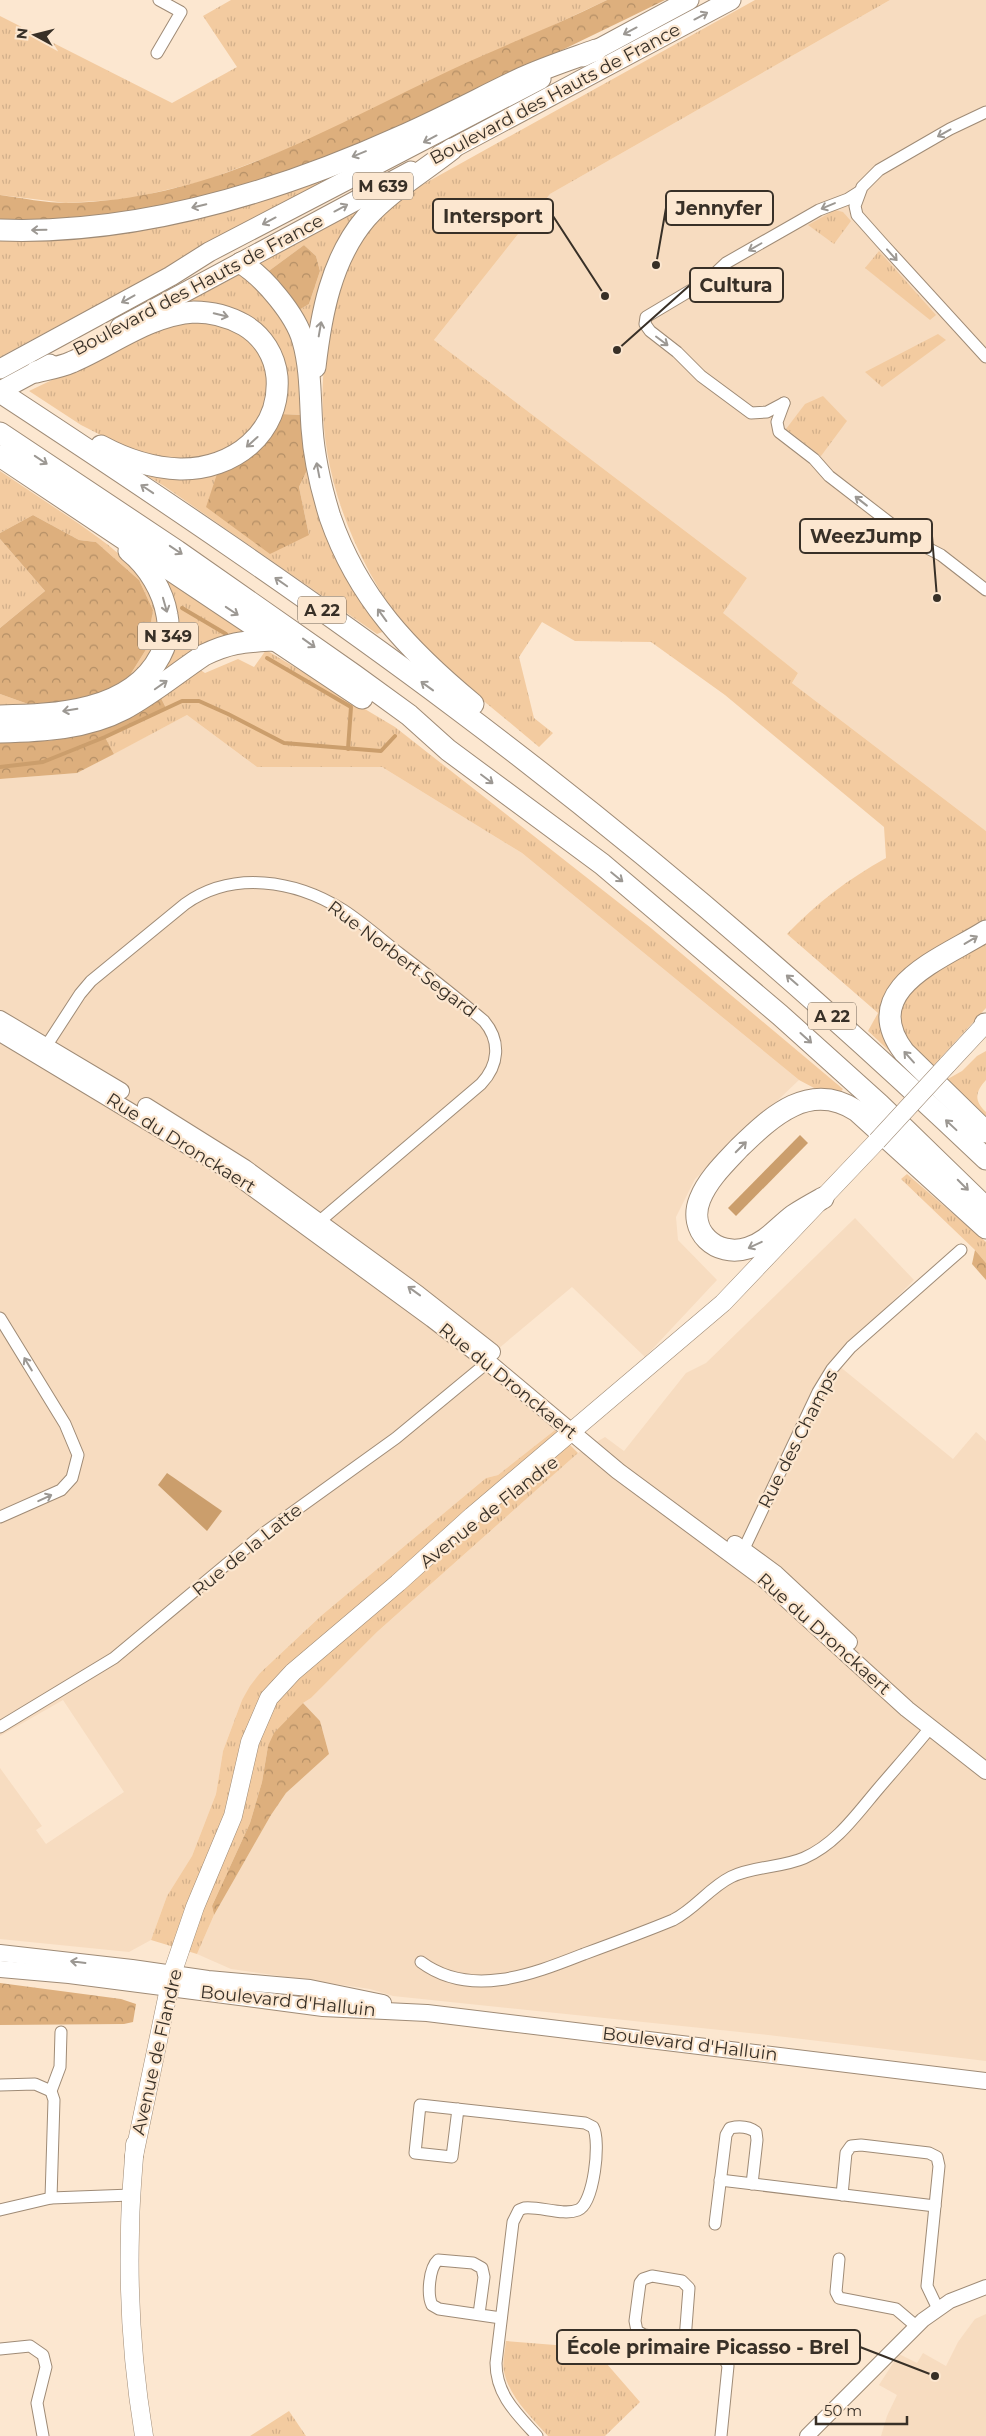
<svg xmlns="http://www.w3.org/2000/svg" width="986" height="2436" viewBox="0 0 986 2436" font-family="Montserrat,sans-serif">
<defs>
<pattern id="grass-tufts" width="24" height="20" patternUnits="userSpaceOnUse" patternTransform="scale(1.25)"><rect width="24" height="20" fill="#f3cba0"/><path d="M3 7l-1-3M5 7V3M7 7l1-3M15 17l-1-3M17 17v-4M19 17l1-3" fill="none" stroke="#d1af8a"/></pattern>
<pattern id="forest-crowns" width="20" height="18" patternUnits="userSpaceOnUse" patternTransform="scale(1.25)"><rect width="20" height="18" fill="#ddaf7d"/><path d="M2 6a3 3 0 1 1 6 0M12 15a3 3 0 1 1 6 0" fill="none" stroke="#b48f66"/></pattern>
</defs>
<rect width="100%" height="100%" fill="#fce7d0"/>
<g fill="#f7dcc0">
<polygon points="890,0 986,0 986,831 792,683 798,673 722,613 747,578 434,340 550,194"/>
<polygon points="187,715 257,767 382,767 522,853 799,1080 695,1179 676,1217 678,1240 717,1280 645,1357 572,1287 498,1349 488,1369 555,1430 498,1475 486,1478 322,1615 260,1673 242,1700 223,1751 216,1794 192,1856 167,1896 151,1940 129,1952 0,1939 0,1768 42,1826 36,1830 46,1844 124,1792 63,1700 0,1736 0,779 77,773"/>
<polygon points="855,1218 914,1280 833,1361 953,1459 976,1432 986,1441 986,2061 759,2034 393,1996 370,1989 231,1969 197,1954 214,1915 271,1815 286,1793 329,1754 320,1721 303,1703 311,1698 377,1632 578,1453 605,1437 624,1451 686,1373 706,1363"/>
<polygon points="986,2314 986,2436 881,2436 887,2416 897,2395 879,2385 899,2354 917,2363 923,2353 946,2366 958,2342 975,2319"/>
</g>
<g fill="url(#grass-tufts)">
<polygon points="231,0 607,0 296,146 204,181 128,199 66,203 0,195 0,16 172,103 237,67 203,16"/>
<path d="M755 0H890L550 194 434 340 747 578 723 613 798 673 792 683 986 831V924L894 986 900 1061 868 1031 878 1013 787 934C817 903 848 879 886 858L884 827 725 695 651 642 575 641 542 622 519 657 534 718 553 733 539 747C514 726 489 705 464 685 446 670 425 654 411 636 337 539 301 423 336 304 352 251 360 230 404 195Z"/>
<polygon points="354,167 0,357 0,238"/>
<polygon points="364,207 322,279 309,326 306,326 299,310 309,304 320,271 316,256 304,245 266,273 258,264"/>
<polygon points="835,210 843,212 851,221 834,244 808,225"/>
<polygon points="879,251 936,315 930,320 865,268"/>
<polygon points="244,272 279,310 298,350 301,415 281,414 276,347 184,304"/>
<polygon points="203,322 223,324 242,333 258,348 268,372 267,402 249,434 217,454 185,460 159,457 132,451 81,425 29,391 154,331 180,323"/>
<polygon points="938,334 946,340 882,387 865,372"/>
<polygon points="823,396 847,421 821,456 786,429 805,404"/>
<polygon points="219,468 309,535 299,487 308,468 385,631 377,634 164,486 141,472"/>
<path d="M0 471C23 486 46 502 69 517 117 550 188 596 148 663 143 670 132 677 125 683L147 648 153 610 139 580 96 542 79 540 33 515 0 533Z"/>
<polygon points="0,539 45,591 0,628"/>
<polygon points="159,576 250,631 155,677 167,661"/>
<polygon points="266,650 395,727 651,928 843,1089 839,1094 816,1089 799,1080 522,853 382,767 257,767 187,715 114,754 105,737 166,708 161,698 199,669 205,673 238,659 254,667"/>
<polygon points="0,694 28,704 0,706"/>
<path d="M986 940V1008L933 1066 924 1056 921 1057C914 1051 911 1044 906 1035 901 1026 898 1016 902 1006 912 978 961 955 986 940Z"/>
<path d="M986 1051V1080C975 1092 974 1101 986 1112V1118L959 1092 958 1089 946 1080 962 1071 977 1056Z"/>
<polygon points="907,1174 986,1242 986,1263 975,1250 901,1179"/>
<polygon points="555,1430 578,1453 377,1632 311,1698 303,1703 268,1746 262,1782 250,1823 212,1906 214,1915 197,1954 151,1940 167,1896 192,1856 216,1794 223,1751 242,1700 250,1686 260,1673 322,1615 486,1478 498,1475"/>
<path d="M506 2341 593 2348 640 2402 605 2436H548C531 2417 510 2398 504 2372 502 2363 505 2351 506 2341Z"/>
<polygon points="289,2411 306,2436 250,2436"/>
</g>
<g fill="url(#forest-crowns)">
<path d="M607 0H665C593 35 522 70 450 103 359 145 264 186 166 206 111 216 56 219 0 222V195C22 198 46 203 68 203 204 200 311 137 430 80 488 51 549 29 607 0Z"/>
<polygon points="304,245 316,256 320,271 309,304 299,310 266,273"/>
<polygon points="281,414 301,415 308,468 299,487 309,535 270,554 206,507 219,468"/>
<polygon points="33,515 79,540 96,542 139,580 153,610 147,648 125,683 103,694 66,702 28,704 0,694 0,628 45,591 0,539 0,533"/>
<polygon points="161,698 166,708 105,737 114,754 77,773 0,779 0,741 48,741 98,731"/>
<polygon points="975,1250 986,1263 986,1280 972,1264"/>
<polygon points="303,1703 320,1721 329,1754 286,1793 271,1815 214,1915 212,1906 250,1823 262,1782 268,1746 274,1733"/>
<polygon points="0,1983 121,1999 136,2004 133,2022 124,2024 0,2025"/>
</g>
<g fill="#cb9e6c">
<polygon points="800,1135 808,1143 736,1216 728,1208"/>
<polygon points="167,1473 222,1511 207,1531 158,1485"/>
</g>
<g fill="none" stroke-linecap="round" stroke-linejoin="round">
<g stroke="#cb9e6c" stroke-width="4">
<polyline points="182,608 226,634"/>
<polyline points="267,658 351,707 348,749"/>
<polyline points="0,767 43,762 105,737 182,701 199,701 228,714 284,743 381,751 395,736"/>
</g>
<defs>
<g id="minor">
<polyline points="157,53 181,12 159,0"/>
<polyline points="986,112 950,129 879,170 862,187 855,206 857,215 881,242 986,357"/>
<polyline points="784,403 767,412 751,413 701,376 677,352 650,331 645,324 646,317 708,280 726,263 819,210 848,199 859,192"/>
<polyline points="784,403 777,422 779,432 814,459 829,476 912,540 941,555 986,590"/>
<path d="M43 1051 80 994 91 981 185 904C233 870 295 880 343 910 363 923 382 940 400 954 429 976 457 998 484 1021 501 1041 499 1065 481 1084L314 1226"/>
<polyline points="0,1318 65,1424 78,1455 72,1478 61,1490 0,1517"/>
<polyline points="741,1555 818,1392 832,1369 851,1347 961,1250"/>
<polyline points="0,1727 114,1658 264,1533 396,1438 488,1362"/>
<path d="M421 1962C471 1999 533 1974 584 1954 614 1943 644 1932 673 1920 695 1909 709 1888 731 1877 753 1866 781 1868 804 1858 836 1844 856 1815 878 1789 895 1769 913 1749 930 1728"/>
<polyline points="0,2085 35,2084 51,2091"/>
<path d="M458 2109 452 2157 415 2153 420 2105 585 2123 593 2127C601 2140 594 2204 578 2210 563 2216 540 2206 524 2208L519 2210 513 2222 496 2363C496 2395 517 2414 537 2436"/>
<polyline points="720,2180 935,2206"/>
<polyline points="842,2195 846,2153 851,2146 861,2145 929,2153 937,2157 939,2166 927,2286 938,2309"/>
<polyline points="51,2198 54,2100 51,2091 60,2067 61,2032"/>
<polyline points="0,2210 51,2198 131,2195"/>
<path d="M715 2224 726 2135 730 2128C739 2126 748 2126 756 2132L757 2140 752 2184"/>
<polyline points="839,2259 836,2292 839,2298 896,2309 916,2326"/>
<polygon points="652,2276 682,2281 689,2288 685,2340 644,2335 637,2331 635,2321 640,2283 643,2279"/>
<path d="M479 2314 484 2277 482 2268 473 2263 438 2260C429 2268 427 2295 432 2305L439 2309 501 2318"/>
<path d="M685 2340C687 2361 720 2344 728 2366L721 2436"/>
<polyline points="0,2349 30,2346 43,2355 46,2367 37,2403 43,2436"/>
</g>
<polyline id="tertiary" points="807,2436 923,2320 950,2301 986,2287"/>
<g id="secondary">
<polyline points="0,1019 121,1091"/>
<polyline points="0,1033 231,1172 432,1319 488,1362 618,1471 764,1579 907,1709 986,1771"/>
<polyline points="146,1106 245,1168 418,1294 492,1352"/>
<polyline points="735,1544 776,1574 849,1642"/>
<polyline points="0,1953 132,1968 208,1979 310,1988 383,2003"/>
<polyline points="0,1969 69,1975 323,2008 427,2013 986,2081"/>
</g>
<g id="primary">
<polyline points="947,1065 986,1023"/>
<path d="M135 2144C133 2173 130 2202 130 2232 128 2300 133 2369 144 2436"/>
<polyline points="134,2156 172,1974 195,1907 233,1816 250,1742 269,1698 293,1672 398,1583 472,1516 723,1303 877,1141"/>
</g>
<g id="trunk">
<polyline points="583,57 689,0"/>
<polyline points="440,155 731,0"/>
<polyline points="120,327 411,171"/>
<polyline points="0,369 171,276 209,252 541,79"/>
<polyline points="0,391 50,364"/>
</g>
<g id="motorway">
<path d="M0 230C138 235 278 192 402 136 443 118 482 97 522 78 546 67 571 59 596 50"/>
<path d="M241 263C264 277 296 315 303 341 311 369 310 400 312 428 314 458 321 488 330 517 358 598 409 651 473 704"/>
<path d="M315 367C321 315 331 259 366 218 390 191 423 172 452 149"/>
<path d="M36 372C48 369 61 367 72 362 112 345 149 315 194 312 212 312 228 316 244 325 263 336 275 356 277 377 281 433 233 470 180 469 152 468 125 459 101 446"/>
<path d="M0 392C154 493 307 596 455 707 641 846 817 998 986 1159"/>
<polyline points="0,433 177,551 354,675 409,715 448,750 602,864 780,1015 879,1104 986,1208"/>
<polyline points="0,456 362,698"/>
<path d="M0 716C55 715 131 712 160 656 167 643 170 630 167 615 163 591 148 566 129 551"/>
<path d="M0 732C42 731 86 729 124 709 152 694 177 673 204 655 231 642 244 642 274 640"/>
<path d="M986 931C944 958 856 988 904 1052L986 1132"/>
<polyline points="985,1024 986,1024"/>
<path d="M823 1198C814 1203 803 1209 794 1215 778 1227 767 1242 748 1248 716 1258 687 1231 700 1199 708 1179 725 1163 739 1148 772 1116 810 1080 857 1111L986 1228"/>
</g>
</defs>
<use href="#minor" stroke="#9f8b76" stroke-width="13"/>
<use href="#tertiary" stroke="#9f8b76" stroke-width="16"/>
<use href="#secondary" stroke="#9f8b76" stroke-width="18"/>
<use href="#primary" stroke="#9f8b76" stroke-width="19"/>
<use href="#trunk" stroke="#9f8b76" stroke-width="21"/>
<use href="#motorway" stroke="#9f8b76" stroke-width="23"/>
<use href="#minor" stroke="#fff" stroke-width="11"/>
<use href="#tertiary" stroke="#fff" stroke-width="14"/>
<use href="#secondary" stroke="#fff" stroke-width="16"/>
<use href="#primary" stroke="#fff" stroke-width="18"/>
<use href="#trunk" stroke="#fff" stroke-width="19"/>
<use href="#motorway" stroke="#fff" stroke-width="21"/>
<defs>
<polyline id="primary-bridge" points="877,1141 947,1065"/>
</defs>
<use href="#primary-bridge" stroke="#9f8b76" stroke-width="19" stroke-linecap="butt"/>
<use href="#primary-bridge" stroke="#fff" stroke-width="18"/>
</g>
<defs><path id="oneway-shaft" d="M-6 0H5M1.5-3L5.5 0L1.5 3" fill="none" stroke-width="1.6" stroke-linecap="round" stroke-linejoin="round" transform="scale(1.25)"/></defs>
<g stroke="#9c9893">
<use href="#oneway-shaft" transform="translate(701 16) rotate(-28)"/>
<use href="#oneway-shaft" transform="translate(630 31) rotate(152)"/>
<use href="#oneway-shaft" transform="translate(944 133) rotate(151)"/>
<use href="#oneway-shaft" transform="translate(430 139) rotate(152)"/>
<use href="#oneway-shaft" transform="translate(359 154) rotate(158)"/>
<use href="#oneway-shaft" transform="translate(199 206) rotate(167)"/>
<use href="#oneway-shaft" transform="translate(828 206) rotate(157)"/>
<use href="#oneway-shaft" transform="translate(341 208) rotate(-28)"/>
<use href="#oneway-shaft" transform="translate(269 221) rotate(152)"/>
<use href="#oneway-shaft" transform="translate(39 230) rotate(179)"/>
<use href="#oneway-shaft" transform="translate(755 247) rotate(150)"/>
<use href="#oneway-shaft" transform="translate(892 255) rotate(48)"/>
<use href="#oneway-shaft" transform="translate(128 299) rotate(151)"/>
<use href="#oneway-shaft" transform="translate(221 315) rotate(14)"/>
<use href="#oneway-shaft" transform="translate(320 329) rotate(-80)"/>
<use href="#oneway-shaft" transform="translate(662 341) rotate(37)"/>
<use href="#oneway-shaft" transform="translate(252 442) rotate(138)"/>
<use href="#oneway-shaft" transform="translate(41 460) rotate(34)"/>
<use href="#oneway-shaft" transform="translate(318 470) rotate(-101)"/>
<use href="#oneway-shaft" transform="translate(147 489) rotate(-146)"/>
<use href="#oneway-shaft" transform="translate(861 501) rotate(-142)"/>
<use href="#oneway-shaft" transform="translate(176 550) rotate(34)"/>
<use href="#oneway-shaft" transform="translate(281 582) rotate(-145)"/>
<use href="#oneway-shaft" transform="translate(165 605) rotate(74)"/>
<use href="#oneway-shaft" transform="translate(232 611) rotate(34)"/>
<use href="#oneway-shaft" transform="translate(382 615) rotate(-126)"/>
<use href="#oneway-shaft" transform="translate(309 643) rotate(36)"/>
<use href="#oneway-shaft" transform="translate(161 685) rotate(-35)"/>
<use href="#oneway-shaft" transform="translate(427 686) rotate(-144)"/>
<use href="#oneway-shaft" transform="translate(70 710) rotate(171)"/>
<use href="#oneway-shaft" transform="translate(487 779) rotate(37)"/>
<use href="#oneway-shaft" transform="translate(617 877) rotate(39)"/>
<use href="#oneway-shaft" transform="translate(971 940) rotate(-31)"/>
<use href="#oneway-shaft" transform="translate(792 980) rotate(-139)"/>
<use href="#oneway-shaft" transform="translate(806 1038) rotate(42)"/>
<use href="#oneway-shaft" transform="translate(909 1057) rotate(-132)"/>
<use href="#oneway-shaft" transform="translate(951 1125) rotate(-137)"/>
<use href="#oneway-shaft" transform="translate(741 1147) rotate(-45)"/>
<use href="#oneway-shaft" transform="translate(963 1185) rotate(45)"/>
<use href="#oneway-shaft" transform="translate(755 1245) rotate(155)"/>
<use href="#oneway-shaft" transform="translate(414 1291) rotate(-144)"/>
<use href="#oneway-shaft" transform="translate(28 1364) rotate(-121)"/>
<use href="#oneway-shaft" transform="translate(45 1498) rotate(-25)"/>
<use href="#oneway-shaft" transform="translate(78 1962) rotate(-173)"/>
</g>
<g text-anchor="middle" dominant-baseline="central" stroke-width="4.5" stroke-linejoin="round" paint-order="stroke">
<g fill="#fce7d0" stroke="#73675a" stroke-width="1">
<rect x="353" y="172.5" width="60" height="27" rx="4"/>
<rect x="298" y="596.5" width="48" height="27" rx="4"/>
<rect x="138" y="622.5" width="60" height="27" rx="4"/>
<rect x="808" y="1002.5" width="48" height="27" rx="4"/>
</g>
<g font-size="16" font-weight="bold" fill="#383027">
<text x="383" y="186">M 639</text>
<text x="322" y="610">A 22</text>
<text x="168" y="636">N 349</text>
<text x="832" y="1016">A 22</text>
</g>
<g font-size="18" fill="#383027" stroke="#fce7d0">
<text transform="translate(555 94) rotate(-28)">Boulevard des Hauts de France</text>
<text transform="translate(198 285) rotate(-28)">Boulevard des Hauts de France</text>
<text transform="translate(402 959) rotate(37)">Rue Norbert Segard</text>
<text transform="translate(181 1143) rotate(32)">Rue du Dronckaert</text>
<text transform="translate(508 1381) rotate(39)">Rue du Dronckaert</text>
<text transform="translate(798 1439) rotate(-63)">Rue des Champs</text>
<text transform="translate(489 1512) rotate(-38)">Avenue de Flandre</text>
<text transform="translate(247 1550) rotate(-39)">Rue de la Latte</text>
<text transform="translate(824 1634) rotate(42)">Rue du Dronckaert</text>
<text transform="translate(288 2001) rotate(6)">Boulevard d'Halluin</text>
<text transform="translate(690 2044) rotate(7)">Boulevard d'Halluin</text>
<text transform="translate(157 2052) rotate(-77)">Avenue de Flandre</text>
</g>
</g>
<path fill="none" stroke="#383027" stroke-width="2" d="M656 265L666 208M605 296L553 216M617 350L690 285M937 598L932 536M935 2376L860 2347"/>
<g fill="#383027" stroke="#fce7d0" stroke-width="2">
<circle cx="656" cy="265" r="5"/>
<circle cx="605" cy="296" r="5"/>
<circle cx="617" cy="350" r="5"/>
<circle cx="937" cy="598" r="5"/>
<circle cx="935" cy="2376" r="5"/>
</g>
<g fill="#fce7d0" stroke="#383027" stroke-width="2">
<rect x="666" y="191" width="107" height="34" rx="5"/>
<rect x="433" y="199" width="120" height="34" rx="5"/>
<rect x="690" y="268" width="93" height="34" rx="5"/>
<rect x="800" y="519" width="132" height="34" rx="5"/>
<rect x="557" y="2330" width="303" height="34" rx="5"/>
</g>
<g font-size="19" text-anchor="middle" font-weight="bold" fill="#383027">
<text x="719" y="215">Jennyfer</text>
<text x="493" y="223">Intersport</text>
<text x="736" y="292">Cultura</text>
<text x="866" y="543">WeezJump</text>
<text x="708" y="2354">École primaire Picasso - Brel</text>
</g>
<g transform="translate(35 35) rotate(277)" stroke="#fce7d0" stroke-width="4" paint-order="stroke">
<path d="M0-4L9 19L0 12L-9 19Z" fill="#383027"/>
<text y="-8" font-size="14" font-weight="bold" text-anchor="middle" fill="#383027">N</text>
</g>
<path d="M816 2416v8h91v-8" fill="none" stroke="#383027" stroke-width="2.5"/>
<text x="824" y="2416" font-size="15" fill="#383027" stroke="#fce7d0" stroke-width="4" paint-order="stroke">50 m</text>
</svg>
